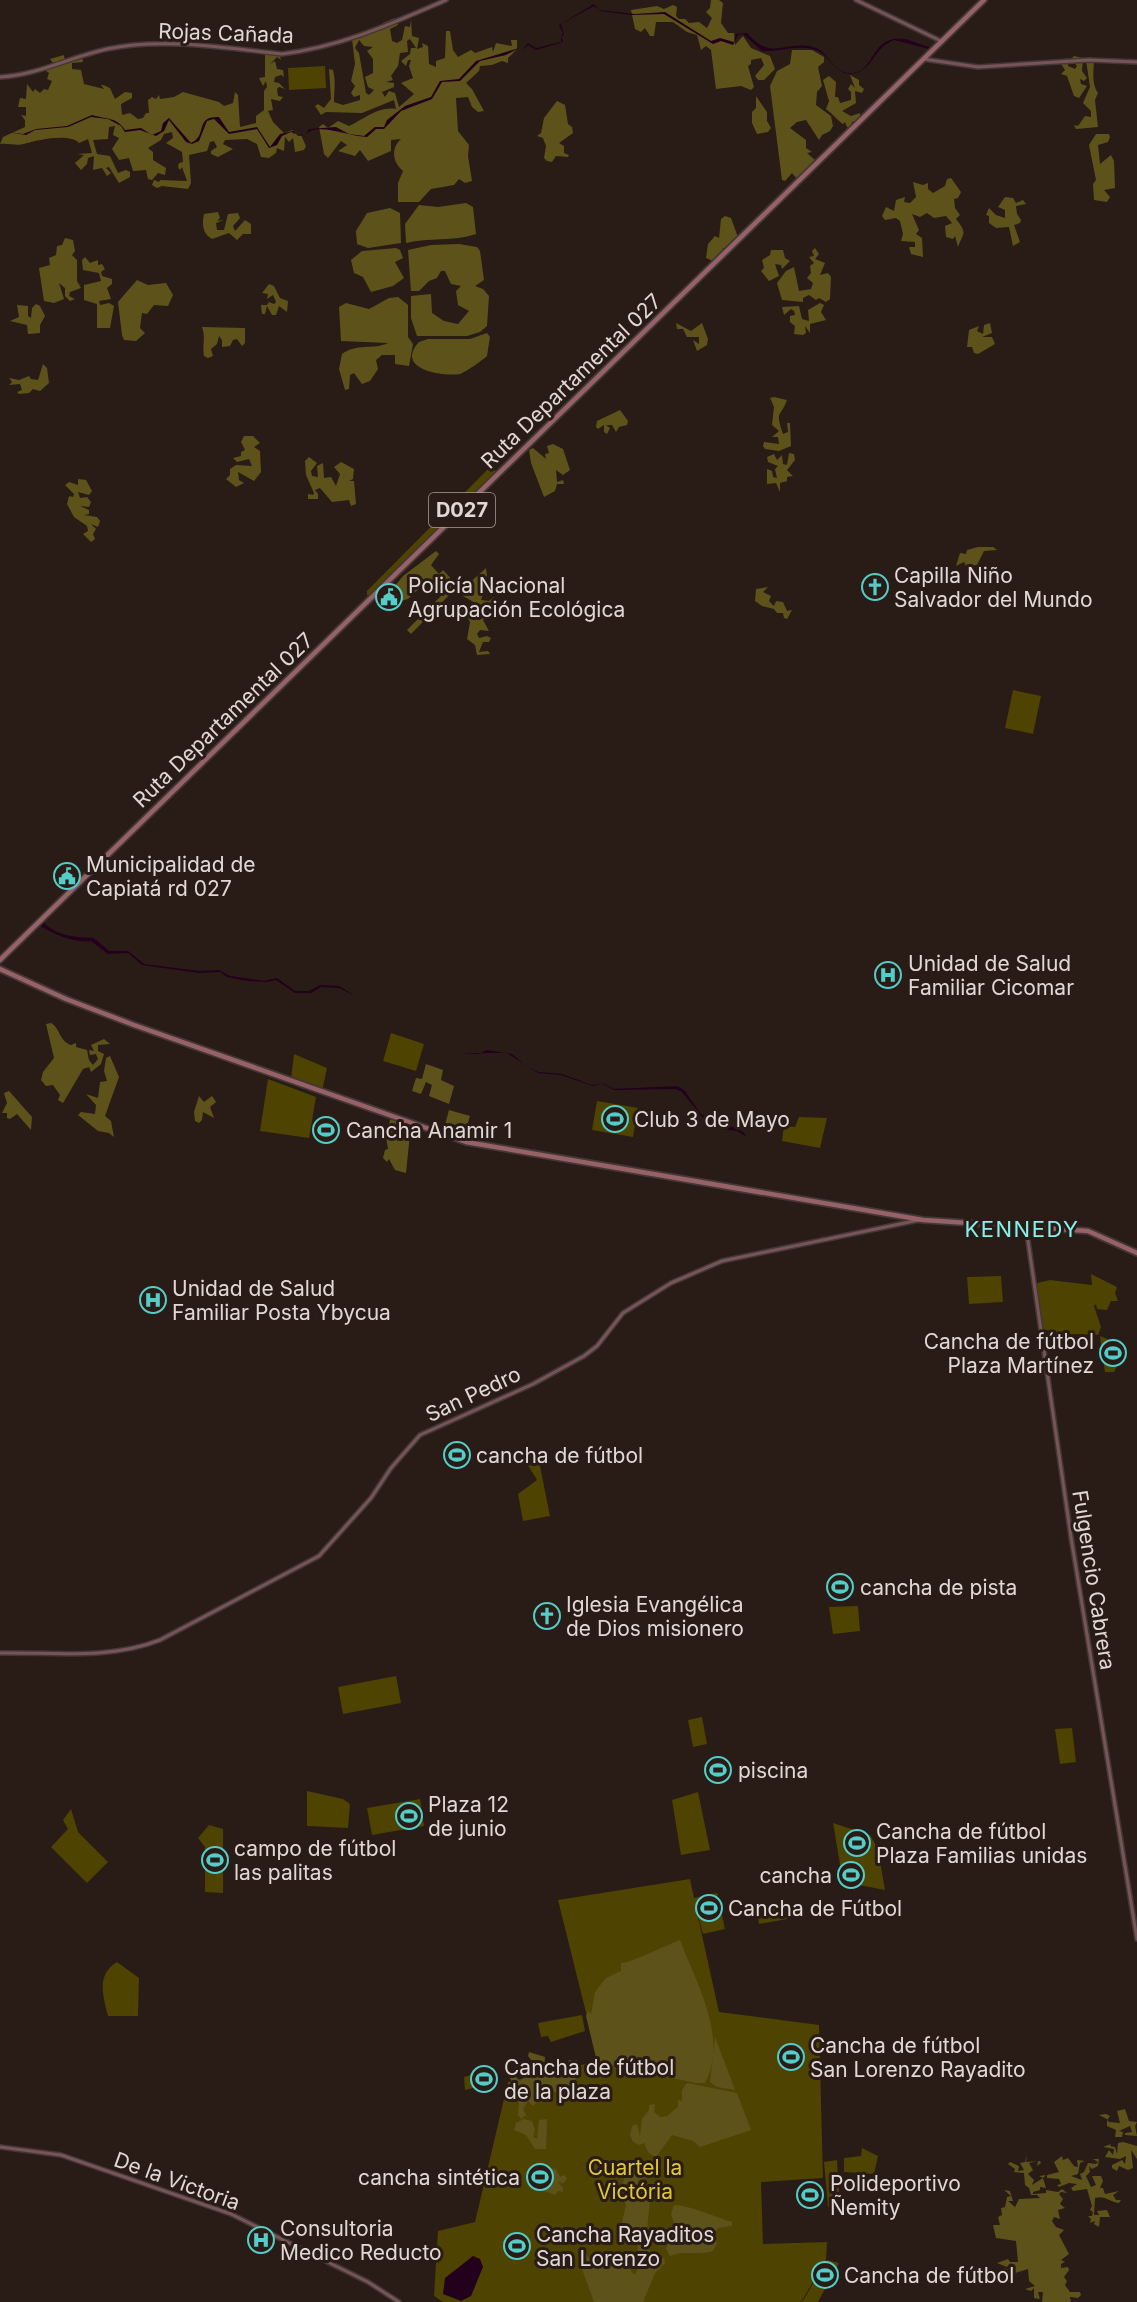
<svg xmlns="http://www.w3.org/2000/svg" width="1137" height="2302" viewBox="0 0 1137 2302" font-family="Inter,sans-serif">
<rect width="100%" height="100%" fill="#291b16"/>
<g fill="#4e4301">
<polygon points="325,66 326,88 289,90 288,68"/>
<polygon points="491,466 496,472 371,595 367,595 367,591"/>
<polygon points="1013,690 1041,696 1033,734 1005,728"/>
<polygon points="391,1033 424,1044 416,1071 383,1061"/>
<polygon points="294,1054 327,1068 322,1091 291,1079"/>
<polygon points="268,1079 316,1097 309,1138 260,1131"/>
<polygon points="597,1101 638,1108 633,1137 592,1130"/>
<polygon points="799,1117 827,1118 820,1148 782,1141 784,1126 795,1127"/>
<polygon points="317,1119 340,1123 336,1141 313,1137"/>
<polygon points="1091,1274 1117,1287 1115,1293 1118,1301 1111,1301 1107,1310 1097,1309 1096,1304 1094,1306 1101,1327 1098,1335 1071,1334 1067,1344 1064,1344 1060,1337 1064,1334 1042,1329 1042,1324 1038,1322 1035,1303 1039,1302 1034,1298 1033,1284 1050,1280 1092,1285"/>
<polygon points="1001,1276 1003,1302 969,1304 967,1277"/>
<polygon points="1100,1336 1126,1347 1114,1372 1105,1372"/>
<polygon points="539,1461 550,1516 523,1521 518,1494 537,1480 527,1464"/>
<polygon points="858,1606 860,1631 833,1634 829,1607"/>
<polygon points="396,1676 401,1703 343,1714 338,1687"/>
<polygon points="702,1717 707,1744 693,1747 688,1720"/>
<polygon points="1072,1728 1076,1762 1060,1764 1055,1729"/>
<polygon points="307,1791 343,1799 350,1804 348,1828 307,1826"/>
<polygon points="698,1792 710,1850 681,1855 672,1800"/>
<polygon points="420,1799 424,1826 372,1835 367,1808"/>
<polygon points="71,1809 78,1832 108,1862 87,1883 51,1847 68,1829 63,1820"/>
<polygon points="833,1823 870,1835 878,1849 885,1890 843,1882"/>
<polygon points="209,1825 223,1829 223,1893 205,1892 205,1847 198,1838"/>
<polygon points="690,1879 694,1898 717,1893 725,1929 703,1934 696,1908 719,2012 819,2025 823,2178 761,2182 763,2244 827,2242 826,2260 801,2302 443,2302 434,2296 438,2231 475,2222 508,2082 598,2061 558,1900"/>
<polygon points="784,1901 787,1919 759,1924 756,1906"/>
<path d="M117 1962 139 1978 138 2016H108C103 1995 96 1975 117 1962Z"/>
<polygon points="582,2015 585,2031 551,2042 548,2036 541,2037 538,2023"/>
<polygon points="494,2068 497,2082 465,2090 464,2077"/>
<polygon points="862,2148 878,2156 874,2174 844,2172 844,2158 861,2156"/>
<polygon points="837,2160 840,2207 828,2207 824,2162"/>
<polygon points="827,2260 839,2263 818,2302 802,2302"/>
</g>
<g fill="#5d531a" fill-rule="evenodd">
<polygon points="711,0 719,0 723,3 721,23 728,33 734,33 735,45 743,36 751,48 770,56 775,69 764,80 758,80 755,76 764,65 761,58 751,60 751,64 748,66 754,87 751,90 741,86 716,89 711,50 706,46 701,50 697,35 687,32 673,22 656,22 654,36 650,36 645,28 641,32 635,29 631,10 657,6 664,9 673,5 677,7 676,16 679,19 685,19 689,23 699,22 707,28 712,18 706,12 710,8"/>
<path d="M395 18 398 25 390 29 392 41 397 43 402 40 405 26 410 27 411 19 412 36 419 38 417 49 423 47 422 43 428 46 429 64 436 67V61L445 58 446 31H450L453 50 458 57 471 50 475 53 492 47 493 52 496 43 512 46 511 40H517V49L508 58V63L502 61 492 65 480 66 479 71 466 83 472 89 484 111 478 112 472 107 468 97 456 98 458 131 469 145 468 156 472 181 465 183 459 179 454 185 431 189 419 202H398V183L403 171C392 162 391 148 401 139L391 140V151L368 161 360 150 355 156 338 151 347 145 341 141 328 158 324 154 319 127 323 124 328 128 338 121 349 126C364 119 379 106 396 109L394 100 362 113 326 112 321 115 315 106 318 104 324 108 331 99 329 69 333 70C336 82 334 90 334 102L343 105 360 100V95L354 97 351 93 355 86 351 81 355 64 352 39 356 34 373 28 376 30 383 23ZM410 39 416 48H411L410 54 401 61 406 66 408 60H411L409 66 413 78 401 83 414 94 399 107 395 93 389 91 385 97 382 92 394 87V83L386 82 393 80 391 76 398 66 400 53 408 52 407 41ZM359 40 364 46 373 47 367 51 373 59V73L365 77 368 87 374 90 369 95 366 93 359 53 355 48Z"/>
<polygon points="792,50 812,50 824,57 824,62 818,67 822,86 817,92 816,105 831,116 833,126 830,131 822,135 819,140 806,120 797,122 790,128 806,140 806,148 812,152 807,153 815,160 798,180 792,173 785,181 782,180 770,86 777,71 790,64"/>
<path d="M269 52 280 56 281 60 277 57 270 64 275 61 277 69 283 70 284 77 281 75 275 77 274 82 279 83 285 89 279 87 277 89 278 96 283 97 280 101 271 99 273 110 268 111 273 122 284 133 293 130V133L301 135 306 146 304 150 295 152 293 138 289 142 285 137 284 151 277 148 276 153 269 158 261 157 257 144 247 139 225 140 223 144 233 149 218 157 211 154V151L217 147 214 141 210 142 207 151 189 155 191 183 188 189 162 186 157 188 152 185 154 180 159 182 160 180 187 181 182 167 180 170 178 167 179 163 183 162 182 152 166 143 173 138 172 132 164 134 161 140 148 148 153 152V160L166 168 165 175 158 173 152 180 148 179 146 170 133 171 129 158 119 160 112 149 119 138 113 135 115 126 109 127 108 139 93 140 97 154 110 156 118 173 126 170 130 172V177L119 183 109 167 106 168 111 173 107 176 102 168 93 170 94 156 88 158 87 164 81 170 75 163 84 155 77 154 92 153 88 139 79 143C70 133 37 140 24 144 17 146 8 143 0 144L3 137 25 127V120L21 115 26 116V107H18L20 98 26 99 27 84 33 92 35 89 40 93 44 89 48 90 52 81 47 79 49 73 43 69 53 63 50 59 64 55 65 61 82 57 83 62 72 63V69L81 70 84 84 104 89 101 85H103L110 88 115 99 125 92 132 93V98L121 104 122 115 130 113 138 119 143 118 146 113H149L148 100 152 97 156 99 159 95 160 99 174 97 183 92 219 102 224 106 233 103 235 92 238 95 240 127 256 123V116L264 110V91L267 87 266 81 263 86 259 78 265 77V55Z"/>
<polygon points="1074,56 1083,58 1082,71 1087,78 1084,81 1080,79 1081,84 1087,86 1079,98 1074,96 1067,76 1061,74 1065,70 1059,61 1068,58 1068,66 1075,69 1077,66 1071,59"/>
<path d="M1094 59C1094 69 1091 84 1098 93L1095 100 1098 127 1076 129 1074 125 1078 126 1085 116 1091 117V111L1083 103 1090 87 1086 60Z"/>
<path d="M829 76 836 82 835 97H838L840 103 851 100V92L848 89 851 84 855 88 850 75 859 80V85L864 89 862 93 855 91 856 103 842 111 851 116 860 113V120L852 122 851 127H847L845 122 843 124C836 119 833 114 826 109L829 101 823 80Z"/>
<polygon points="756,96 767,112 767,121 771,128 768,132 757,134 752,123 752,112 756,108"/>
<polygon points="557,101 565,105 568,124 572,127 573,133 559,143 564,146 564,153 569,155 568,157 556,156 552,162 547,161 544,158 546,146 543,138 537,136 541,133 544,118"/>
<polygon points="1096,134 1109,134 1110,137 1108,142 1098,145 1100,164 1111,155 1114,161 1115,188 1104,190 1110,197 1107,202 1094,200 1093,184 1096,180 1089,145"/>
<path d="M951 178 961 192 958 198 954 199 955 208 960 215 956 219C968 234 963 233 958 247L955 236 953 239 946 237 945 226 952 223 946 216 934 218 927 213 920 217 912 214 919 230 916 234 922 238 923 257 911 254 909 247H915V242L901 241 903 234 900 221 896 218 885 220 882 216 886 207 894 211 896 200 905 197 904 202 910 203 916 197 913 182 923 185 928 183V189L933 193 945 186 947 179Z"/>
<polygon points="1005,197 1013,198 1016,203 1023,200 1026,204 1016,206 1017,214 1021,220 1020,223 1014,225 1020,242 1013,246 1009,227 996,228 989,223 989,216 986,215 989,208 996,215 1005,218 1005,210 998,207"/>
<path d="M466 203 473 207 476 234C453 242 429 237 406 243L405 224 419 205 438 207Z"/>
<polygon points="390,208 400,213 401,243 368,248 357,244 356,231 367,213"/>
<path d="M218 212 220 218 217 221 224 220 216 223 217 230H224L228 214 238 213 240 218 233 226 235 231 245 220 251 224V234H243L237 240 229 233 212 239C202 234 202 223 204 214Z"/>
<polygon points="725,216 731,218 739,240 729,249 723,248 722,255 713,261 706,258 708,244 715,236 719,238 721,219"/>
<polygon points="65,238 73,240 75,251 72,255 77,260 77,281 81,288 70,292 69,296 75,299 70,301 65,296 65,288 59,283 64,299 54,303 44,301 39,268 50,265 49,258 56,255 57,246 62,245"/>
<polygon points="459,244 477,247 480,251 484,280 475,286 483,289 489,296 487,326 480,332 467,336 417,336 411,318 411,296 431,294 432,313 444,321 458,324 469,311 458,305 456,291 461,286 451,284 445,271 441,271 437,278 429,281 419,291 411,291 408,250 431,245"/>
<polygon points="396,248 400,250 403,258 395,262 404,278 393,286 371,292 363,277 354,273 351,260 362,251"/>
<polygon points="815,248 819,254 815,259 825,263 820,275 828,273 831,277 830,299 826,302 819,298 816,300 809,295 803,298 803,302 782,300 777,283 786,271 794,267 799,291 811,289 813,283 807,278 811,273 810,266 814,263 809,257 814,256 812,251"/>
<polygon points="771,250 783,250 785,258 790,261 782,269 781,265 775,264 779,276 769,281 761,271 764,268 762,260 770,255"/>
<polygon points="85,257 90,263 98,260 98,265 102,264 105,269 101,272 102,276 112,279 112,284 107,288 111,299 99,301 100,305 109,303 114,306 110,328 97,328 97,304 84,300 84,285 101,281 99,273 83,270 82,260"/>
<polygon points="137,280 148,285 166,283 173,295 168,306 154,305 147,314 142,313 140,328 145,333 136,341 124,340 122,335 118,302"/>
<polygon points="269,284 274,286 280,298 288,301 287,312 279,306 276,315 272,315 267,306 265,314 262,314 261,305 267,305 269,302 274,304 276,302 273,295 267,299 268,294 262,293"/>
<path d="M398 297 408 305V337L413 344 409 366 395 364V355H382L376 360 378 369 370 381 362 384 354 373 350 375 349 389 345 390 339 369 342 354C356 343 374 350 388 343L341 341 339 307 346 303 369 309 389 298Z"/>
<polygon points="820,303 824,305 821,312 826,320 810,324 810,333 805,326 806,333 803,335 794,334 795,326 790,322 790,316 795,315 794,311 791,309 784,315 782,307 799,306 802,319 809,321 808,310"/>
<polygon points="36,304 40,306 45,316 40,325 40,333 28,334 27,325 10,321 19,317 17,305 28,306 28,316 31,318 32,308"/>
<polygon points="676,323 691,331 702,323 708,339 707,345 697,351 693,340 699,344 699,337 687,337 683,329 677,329"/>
<polygon points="990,323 992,333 982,337 992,337 995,344 978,354 974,353 972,347 967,347 969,330 979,326 977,331 983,334 984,325"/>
<path d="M202 327 245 328V343L242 346 237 339 233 340 230 346 222 347V340L219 336 217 344 211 349 213 356 208 358 204 356C202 346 206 337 202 327Z"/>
<path d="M487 333 490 337 487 356C483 360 464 373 460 374 443 377 394 369 419 342L428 339H470Z"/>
<polygon points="43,364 47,368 49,383 40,391 33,389 29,393 19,394 17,392 22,390 20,384 9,385 12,382 9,378 19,380 29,376 31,379 38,380"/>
<path d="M774 397 787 400C780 419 775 409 783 434L788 432 787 423H790L791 446 779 451 765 449 763 446 764 442 779 444 778 437H772L779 431 772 425 774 407 770 398Z"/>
<polygon points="620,410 628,421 627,425 619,427 616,432 612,425 606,425 610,428 607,434 604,432 604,425 598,429 596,427 597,421"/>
<polygon points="244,436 253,436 260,443 254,447 260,451 261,472 254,481 238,472 239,480 244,483 236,487 226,479 230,475 230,469 236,465 252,466 249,459 237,462 233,458 241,456 241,452 245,450 241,442"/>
<polygon points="553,444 563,449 570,470 563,475 556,470 557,482 563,480 564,484 557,484 555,491 544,497 531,463 529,450 533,448 546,459 545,454 549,453 547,446"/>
<polygon points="789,453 794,454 795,460 787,470 793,476 787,477 787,481 780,483 780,492 776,483 767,484 767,469 772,471 773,477 777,478 775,469 778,466 768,462 767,457 774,454 777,460 782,455 783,464 787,465"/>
<polygon points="309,457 317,463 311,471 312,476 318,477 317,466 323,463 324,478 331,477 336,486 340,474 334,467 341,462 354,469 353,479 349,481 354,481 356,504 351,506 349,500 332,502 320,488 315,490 318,494 318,499 308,499 308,494 313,495 314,493 306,475 305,461"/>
<polygon points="78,479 86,480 92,491 89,495 78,492 80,498 87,497 91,502 89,507 80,506 89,510 89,514 84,515 97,517 100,521 98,527 91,524 96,529 93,534 95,539 91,542 83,534 88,531 87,526 74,517 67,504 69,496 73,497 74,494 65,485 69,482 78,485"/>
<polygon points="978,547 993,547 997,550 984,551 977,565 966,566 964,562 956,566 960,553 966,554 967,550"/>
<polygon points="436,551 439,554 431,565 439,574 443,570 458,586 411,634 407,630 446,591 436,579 427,581 408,599 394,603 389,593 403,576"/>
<polygon points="486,568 487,576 482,583 488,588 481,592 483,594 481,600 489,601 494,597 494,606 492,608 484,608 463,596 465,587"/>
<polygon points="768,587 763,592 771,596 769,601 774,606 776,601 783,602 787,611 792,610 787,619 784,618 783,613 777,613 774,609 762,606 755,601 756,589"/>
<polygon points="469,605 481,608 482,616 492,613 483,620 489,631 480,630 477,634 479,638 487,636 491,638 489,642 483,642 479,652 488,651 490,654 477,655 475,645 467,639 470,622 466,614 461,614 458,610"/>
<path d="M51 1023C60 1028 59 1041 71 1045L76 1043V1047L87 1050 89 1060 93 1065 98 1059 96 1054 90 1055 89 1050 94 1051 91 1045 104 1039 110 1044 98 1045V1051L104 1054 101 1064 91 1072 89 1067 83 1069 63 1103 58 1100 60 1095 53 1085 46 1086 41 1080 43 1072 54 1058 46 1024Z"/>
<polygon points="110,1056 119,1077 105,1116 111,1121 114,1137 109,1133 98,1131 78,1115 81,1112 95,1114 96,1105 86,1094 98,1098 100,1082 107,1081 104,1071 106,1058"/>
<polygon points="426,1064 443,1070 441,1080 454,1086 449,1104 429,1096 432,1085 426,1082 421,1094 412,1091 416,1078 422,1079"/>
<polygon points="9,1091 32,1117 31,1130 17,1114 10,1119 7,1118 7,1113 2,1113 7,1103 4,1093"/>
<polygon points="199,1096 204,1102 212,1096 216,1102 210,1107 214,1118 203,1112 202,1120 199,1123 195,1121 194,1112"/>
<polygon points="449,1110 470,1116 463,1139 443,1132"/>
<polygon points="393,1119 400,1121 402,1135 407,1122 411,1124 406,1173 395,1170 389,1159 387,1162 383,1158 385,1150 388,1149 386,1137 390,1120"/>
<path d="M680 1940C696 1983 729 2038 705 2083H696L597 2062 586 2016 588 2011 591 2014 595 1992 606 1978 621 1971V1963C628 1964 669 1944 680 1940Z"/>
<polygon points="715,2037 735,2090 717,2087 710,2082"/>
<polygon points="529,2052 545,2057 544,2071 548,2074 565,2070 569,2060 577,2060 578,2065 571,2070 574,2072 577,2089 574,2096 568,2099 566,2093 554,2092 552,2085 545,2085 546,2100 540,2102 536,2097 537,2102 533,2106 528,2101 523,2109 526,2115 521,2119 518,2115 520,2086 514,2086 510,2078 515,2076 520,2081 528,2074 541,2071 540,2061 532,2061 528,2056"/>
<polygon points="687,2083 737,2093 751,2130 700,2147 693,2141 672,2135 656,2157 648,2152 644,2143 639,2145 633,2142 630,2135 632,2126 637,2124 640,2136 642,2119 649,2110 649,2105 655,2104 654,2112 660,2117 667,2116 678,2107 678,2100 682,2101 682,2090"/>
<polygon points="1125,2109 1129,2121 1137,2122 1135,2126 1137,2136 1125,2135 1125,2133 1132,2132 1130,2126 1119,2131 1123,2132 1122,2137 1115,2137 1116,2130 1107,2126 1107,2119 1099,2115 1106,2114 1110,2116 1107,2120 1109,2122 1120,2123 1117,2111"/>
<polygon points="524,2119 532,2121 535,2130 533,2137 537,2139 539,2120 547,2119 546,2149 535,2149 526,2135 514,2130 516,2123"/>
<polygon points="1123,2142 1137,2146 1137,2159 1131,2150 1133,2168 1128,2170 1119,2166 1117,2171 1112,2168 1112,2165 1122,2160 1125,2164 1126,2156 1120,2159 1105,2157 1109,2150 1113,2155 1114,2149 1103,2147 1111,2144 1110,2146 1115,2147 1117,2154 1118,2143"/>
<polygon points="1027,2155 1026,2162 1040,2161 1041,2163 1037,2166 1038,2161 1029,2163 1033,2170 1028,2174 1034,2180 1032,2185 1043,2178 1039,2176 1046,2175 1043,2178 1046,2188 1040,2187 1040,2190 1033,2192 1033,2194 1046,2193 1046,2190 1058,2192 1062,2189 1067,2193 1061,2192 1059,2194 1063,2199 1060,2204 1065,2208 1058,2210 1060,2219 1054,2217 1052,2221 1056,2227 1064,2230 1059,2235 1069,2254 1061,2260 1065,2262 1061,2264 1061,2268 1068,2267 1069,2270 1064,2277 1067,2281 1065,2285 1070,2292 1080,2292 1081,2295 1078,2298 1070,2297 1071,2302 1042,2302 1043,2292 1038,2292 1040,2299 1034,2298 1034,2288 1031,2291 1025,2289 1035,2286 1029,2281 1028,2269 1009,2275 1003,2268 1011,2270 1013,2266 1011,2263 1007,2267 997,2263 1008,2259 1010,2262 1018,2262 1016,2241 996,2238 993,2225 1000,2225 998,2217 1002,2215 1001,2208 1005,2207 1007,2197 1011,2196 1004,2190 1010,2191 1013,2201 1008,2201 1015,2207 1019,2199 1040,2198 1037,2195 1031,2195 1029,2188 1025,2185 1024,2173 1014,2172 1015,2169 1008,2164 1010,2162 1019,2166 1018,2171 1024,2170 1020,2163 1025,2162"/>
<path d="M1062 2156 1063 2160 1068 2158 1074 2166 1078 2167 1077 2160 1085 2161 1080 2163 1078 2174 1071 2176 1082 2180 1080 2174 1084 2172 1088 2163 1096 2164 1098 2162 1093 2159H1099L1098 2166 1092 2169 1089 2166 1090 2172 1086 2176 1091 2187 1096 2185 1092 2176H1101L1103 2181 1100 2188H1103L1105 2194 1119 2191 1113 2195 1116 2200H1121L1119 2203C1109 2202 1105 2195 1095 2198L1094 2215H1099L1097 2211 1107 2210 1110 2217H1100L1099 2227 1094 2224 1095 2221 1090 2223 1091 2219 1088 2216H1092L1093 2212 1090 2210 1092 2206 1087 2189 1073 2191 1071 2188 1077 2184 1069 2183 1059 2187 1057 2185 1061 2184 1059 2179 1047 2178V2175L1059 2172 1054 2162Z"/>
<polygon points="659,2164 662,2167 657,2174 638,2180 637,2189 629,2185 625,2187 623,2183 624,2178"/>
<polygon points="552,2169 556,2169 560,2177 564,2175 567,2178 564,2183 558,2182 563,2188 563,2192 558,2191 555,2195 542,2190 534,2191 534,2182 538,2180 544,2183 545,2177"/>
<polygon points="634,2194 650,2199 647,2230 643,2232 634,2231 622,2222 626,2205 622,2197"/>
<path d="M674 2205C689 2205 715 2217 732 2222V2226L718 2228 714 2235 717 2243 713 2251C698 2256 684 2250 670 2256L666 2249 674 2223 671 2214Z"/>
<path d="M639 2238 645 2241 651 2254 655 2253 656 2261 664 2258 665 2263 655 2273 643 2302H594L578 2258 586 2254 597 2269 600 2266 608 2269 611 2264 616 2263 619 2267 626 2266 635 2275C643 2261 634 2244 639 2238Z"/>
</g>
<g fill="#23001c">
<path d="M594 4 599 10 635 14 665 12 711 41 720 38 734 42 736 34 747 33C772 62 783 40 813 47 830 51 833 76 854 73 874 69 871 43 894 39 906 36 919 45 930 47L929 49 894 40C873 49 874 67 856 73 838 79 831 57 818 51 801 43 779 52 762 51L743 34 738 35 733 45 721 41 713 44 664 14 632 15 600 11 594 6 561 24 564 34 561 37 563 41 560 43 536 50 528 45 522 50 528 43 536 48 561 42V36L563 33 559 25Z"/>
<path d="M519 48 506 55 480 61 460 81 442 82 432 99 401 111 384 129H376L367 137C349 137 319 122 306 134L309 129 336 127 349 134 364 136 375 127H384L387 120 405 106 431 97 440 81 459 79 476 61Z"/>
<path d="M92 115C105 119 117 117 125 130L141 128 152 135 161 131 163 123 169 118 191 143C208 136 194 116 219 117L229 132 257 127 270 147 280 134 293 131 295 134 304 135 299 136 291 132 282 136 277 145 269 148 257 129 229 134 214 119 207 121 199 141 192 144 186 142 169 120 164 131 156 136 140 130 125 132 121 126 108 119 91 117 68 127 35 130 26 135 0 131 23 134 36 129 67 126Z"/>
<path d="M44 923C58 937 77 937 94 938L109 951H128L144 964 199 971 219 970 230 976 264 981 277 978 295 991H309L320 985 339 986 355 996 339 988 321 987 311 993H295L276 980 266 982 247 981 227 977 220 972 199 973 142 965 128 953 108 954 91 941C74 943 55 935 41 926Z"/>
<polygon points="487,1050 512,1054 525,1065 538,1072 562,1074 592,1085 603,1083 614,1089 677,1086 684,1090 701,1114 724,1127 733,1127 743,1132 747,1137 737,1131 721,1129 703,1118 682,1092 675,1089 614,1090 602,1083 593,1086 561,1075 538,1073 507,1053 463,1053 478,1054"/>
<polygon points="473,2256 480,2259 483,2267 471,2296 461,2301 443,2294 445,2278"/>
</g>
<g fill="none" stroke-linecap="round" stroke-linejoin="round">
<defs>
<g id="secondary">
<polyline points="856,0 941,41"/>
<polyline points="923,59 978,67 1089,60 1137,62"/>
<path d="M0 77C38 75 70 57 107 49 163 37 226 48 282 54 341 47 393 23 446 0"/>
<polyline points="1026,1227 1071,1537 1137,1939"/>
<path d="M0 1653C53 1652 109 1660 160 1640L319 1556 371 1498 391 1468 420 1435 533 1384 584 1356 597 1346 623 1313 671 1283 722 1261 919 1220"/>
<polyline points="0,2147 61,2155 231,2214 368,2282 399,2302"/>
</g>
<g id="primary">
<polyline points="0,960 984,0"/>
<polyline points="0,969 66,999 134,1025 466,1142 923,1220 1088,1231 1137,1253"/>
</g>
</defs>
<use href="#secondary" stroke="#433835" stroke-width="6"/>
<use href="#primary" stroke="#433835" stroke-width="8"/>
<use href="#secondary" stroke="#775455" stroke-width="3"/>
<use href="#primary" stroke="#976168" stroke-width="4.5"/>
</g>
<defs>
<symbol id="church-ring" viewBox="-11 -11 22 22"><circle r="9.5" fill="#291b16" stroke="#54cdc8" stroke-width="1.5"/><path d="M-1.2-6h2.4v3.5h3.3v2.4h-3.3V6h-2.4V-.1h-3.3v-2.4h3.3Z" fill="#54cdc8"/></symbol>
<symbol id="civic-ring" viewBox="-11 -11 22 22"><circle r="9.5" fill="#291b16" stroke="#54cdc8" stroke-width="1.5"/><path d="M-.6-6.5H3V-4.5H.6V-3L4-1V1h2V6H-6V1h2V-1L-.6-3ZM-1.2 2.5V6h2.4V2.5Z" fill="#54cdc8"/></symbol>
<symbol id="hospital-ring" viewBox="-11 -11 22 22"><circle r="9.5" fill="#291b16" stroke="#54cdc8" stroke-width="1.5"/><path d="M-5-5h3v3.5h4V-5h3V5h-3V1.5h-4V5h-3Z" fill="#54cdc8"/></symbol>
<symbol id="stadium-ring" viewBox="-11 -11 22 22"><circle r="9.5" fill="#291b16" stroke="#54cdc8" stroke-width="1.5"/><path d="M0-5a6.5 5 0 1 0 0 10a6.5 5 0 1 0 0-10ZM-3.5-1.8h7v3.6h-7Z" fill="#54cdc8"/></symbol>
</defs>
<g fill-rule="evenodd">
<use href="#church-ring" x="860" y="572" width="30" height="30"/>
<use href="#civic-ring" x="374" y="582" width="30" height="30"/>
<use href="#civic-ring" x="52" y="861" width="30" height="30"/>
<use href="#hospital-ring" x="873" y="960" width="30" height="30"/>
<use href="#stadium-ring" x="600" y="1104" width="30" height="30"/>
<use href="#stadium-ring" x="311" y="1115" width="30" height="30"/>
<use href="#hospital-ring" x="138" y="1285" width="30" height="30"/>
<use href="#stadium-ring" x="1098" y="1338" width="30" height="30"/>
<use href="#stadium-ring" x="442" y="1440" width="30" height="30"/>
<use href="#stadium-ring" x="825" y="1572" width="30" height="30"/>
<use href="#church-ring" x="532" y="1601" width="30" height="30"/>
<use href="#stadium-ring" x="703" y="1755" width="30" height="30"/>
<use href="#stadium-ring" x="394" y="1801" width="30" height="30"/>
<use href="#stadium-ring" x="842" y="1828" width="30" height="30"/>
<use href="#stadium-ring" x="200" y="1845" width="30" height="30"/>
<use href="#stadium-ring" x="836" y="1860" width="30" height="30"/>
<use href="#stadium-ring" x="694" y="1893" width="30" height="30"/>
<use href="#stadium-ring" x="776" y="2042" width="30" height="30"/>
<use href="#stadium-ring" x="469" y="2064" width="30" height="30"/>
<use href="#stadium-ring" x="525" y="2162" width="30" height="30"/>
<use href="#stadium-ring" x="795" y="2180" width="30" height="30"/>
<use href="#hospital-ring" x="246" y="2225" width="30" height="30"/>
<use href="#stadium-ring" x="502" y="2231" width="30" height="30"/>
<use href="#stadium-ring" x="810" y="2260" width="30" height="30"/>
</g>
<g text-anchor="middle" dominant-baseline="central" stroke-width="6" stroke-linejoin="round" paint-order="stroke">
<rect fill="#291b16" stroke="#aa9f9b" stroke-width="1.5" x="429" y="493" width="66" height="34" rx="4.5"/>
<g font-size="20" font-weight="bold" fill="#e1d7d4">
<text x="462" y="510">D027</text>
</g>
<g font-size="21" fill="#e1d7d4" stroke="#291b16">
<text transform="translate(226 33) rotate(2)">Rojas Cañada</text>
<text transform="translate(571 381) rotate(-44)">Ruta Departamental 027</text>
<text transform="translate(223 720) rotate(-44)">Ruta Departamental 027</text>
<text transform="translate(473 1394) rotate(-25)">San Pedro</text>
<text transform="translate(1094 1580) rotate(81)">Fulgencio Cabrera</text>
<text transform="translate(177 2181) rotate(20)">De la Victoria</text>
</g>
<g font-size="21" fill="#e1d7d4" stroke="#291b16" text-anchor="start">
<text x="894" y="575">Capilla Niño<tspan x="894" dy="24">Salvador del Mundo</tspan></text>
<text x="408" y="585">Policía Nacional<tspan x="408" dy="24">Agrupación Ecológica</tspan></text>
<text x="86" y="864">Municipalidad de<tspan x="86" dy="24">Capiatá rd 027</tspan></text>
<text x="908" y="963">Unidad de Salud<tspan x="908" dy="24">Familiar Cicomar</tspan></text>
<text x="634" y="1119">Club 3 de Mayo</text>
<text x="346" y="1130">Cancha Anamir 1</text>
<text x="172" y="1288">Unidad de Salud<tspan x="172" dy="24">Familiar Posta Ybycua</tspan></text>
<text x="1094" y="1341" text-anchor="end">Cancha de fútbol<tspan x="1094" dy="24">Plaza Martínez</tspan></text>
<text x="476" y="1455">cancha de fútbol</text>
<text x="860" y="1587">cancha de pista</text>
<text x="566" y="1604">Iglesia Evangélica<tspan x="566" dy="24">de Dios misionero</tspan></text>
<text x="738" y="1770">piscina</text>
<text x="428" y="1804">Plaza 12<tspan x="428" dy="24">de junio</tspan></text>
<text x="876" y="1831">Cancha de fútbol<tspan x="876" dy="24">Plaza Familias unidas</tspan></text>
<text x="234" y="1848">campo de fútbol<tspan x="234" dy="24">las palitas</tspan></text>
<text x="832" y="1875" text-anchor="end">cancha</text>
<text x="728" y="1908">Cancha de Fútbol</text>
<text x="810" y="2045">Cancha de fútbol<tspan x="810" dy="24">San Lorenzo Rayadito</tspan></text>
<text x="504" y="2067">Cancha de fútbol<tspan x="504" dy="24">de la plaza</tspan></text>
<text x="520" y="2177" text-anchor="end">cancha sintética</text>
<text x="830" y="2183">Polideportivo<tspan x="830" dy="24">Ñemity</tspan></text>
<text x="280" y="2228">Consultoria<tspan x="280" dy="24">Medico Reducto</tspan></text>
<text x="536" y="2234">Cancha Rayaditos<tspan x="536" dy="24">San Lorenzo</tspan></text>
<text x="844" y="2275">Cancha de fútbol</text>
</g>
<g font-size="21" fill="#e1c936" stroke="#291b16">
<text x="635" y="2167">Cuartel la<tspan x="635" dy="24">Victória</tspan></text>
</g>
<g font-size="22" letter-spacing="1.5" fill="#85f1eb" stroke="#291b16">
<text x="1022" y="1229">KENNEDY</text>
</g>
</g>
</svg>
